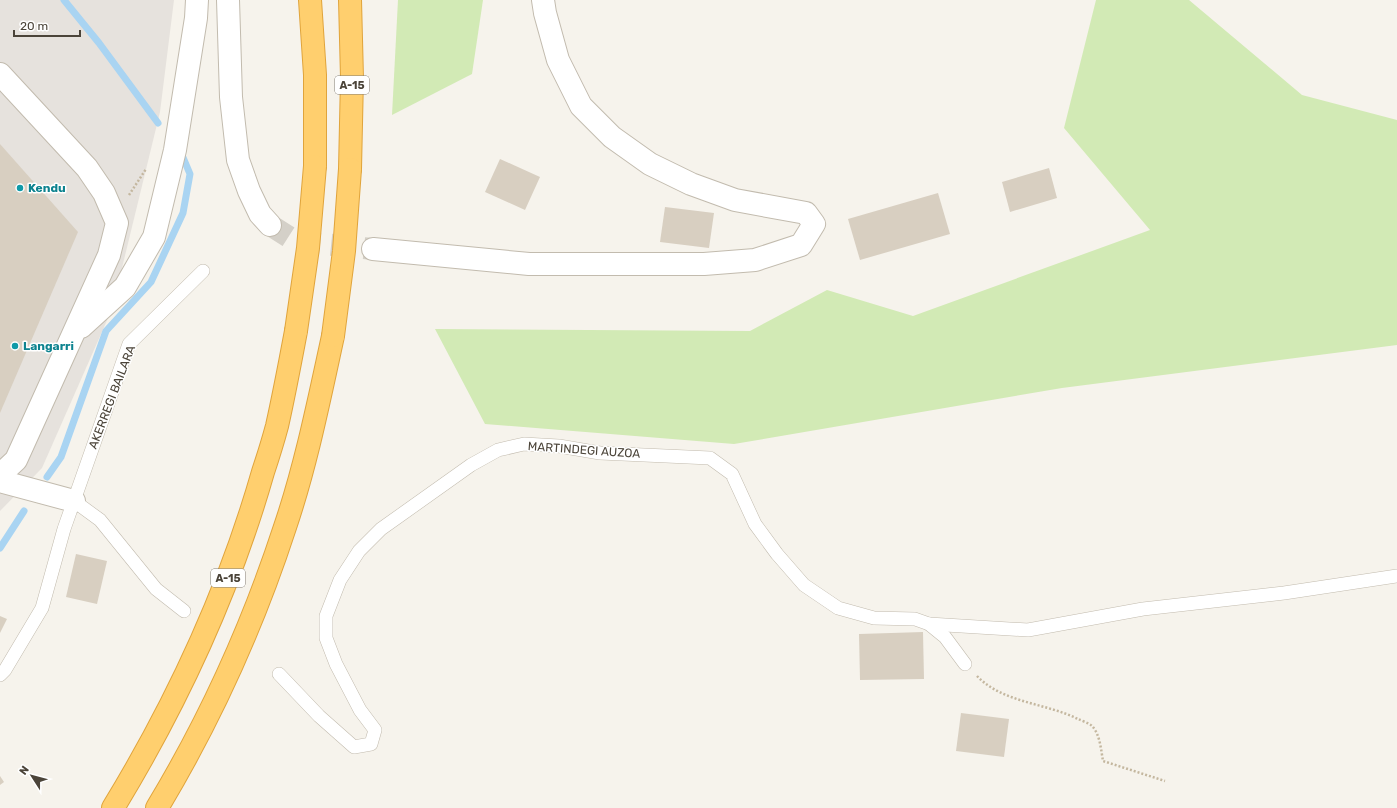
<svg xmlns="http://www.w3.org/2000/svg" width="1397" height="808" viewBox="0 0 1397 808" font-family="Rubik,sans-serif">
<rect width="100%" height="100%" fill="#f6f3ec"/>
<polygon fill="#e6e2dd" points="0,0 174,0 160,112 112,309 42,468 0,511"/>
<g fill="#d2eab5">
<polygon points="398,0 483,0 472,74 392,115"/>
<polygon points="1096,0 1189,0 1302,95 1397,120 1397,345 1062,388 734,444 485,424 435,329 750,331 827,290 913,316 1150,230 1064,128"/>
</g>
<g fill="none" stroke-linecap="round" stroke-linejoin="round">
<g stroke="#a9d4f2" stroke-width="7">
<polyline points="64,0 99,43 158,123"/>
<polyline points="47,477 61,457 106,331 151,282 183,213 190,174 182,155"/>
<polyline points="0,548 24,511"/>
</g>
</g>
<g fill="#d8cfc1">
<polygon points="0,144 78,232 0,413"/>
<polygon points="500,159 540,177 525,210 485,192"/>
<polygon points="1049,168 1057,198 1010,212 1002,182"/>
<polygon points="938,193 950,234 860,260 848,219"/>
<polygon points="665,207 714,213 709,248 660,242"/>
<polygon points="76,554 107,561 97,604 66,597"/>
<polygon points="0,616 7,619 0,633"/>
<polygon points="923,632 924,679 860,680 859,634"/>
<polygon points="961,713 1009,719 1004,757 956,751"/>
<polygon points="0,776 4,782 0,785"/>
</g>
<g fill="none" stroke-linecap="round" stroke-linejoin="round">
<polyline stroke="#d4d0c8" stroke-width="22" stroke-dasharray="22 11" stroke-linecap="butt" points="270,225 295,241 373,249"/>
<defs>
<g id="lane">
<polyline points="74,501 100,520 156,589 184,611"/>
<polyline points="929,624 1028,630 1143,609 1284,593 1397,576"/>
<polyline points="279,674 319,716 354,747 371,744 375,730 360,710 336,664 326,638 326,616 340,580 359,551 381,529 471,465 498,450 524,444 559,446 600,453 710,458 732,474 755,524 777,554 804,585 838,608 874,618 915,619 929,624 945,637 965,664"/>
<polyline points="0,675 5,670 42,608 64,529 129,344 203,271"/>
</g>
<g id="street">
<polyline points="228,0 231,97 238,160 249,191 260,214 270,225"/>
<polyline points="0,74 87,168 104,193 117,223 109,255 16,460 0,475"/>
<polyline points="373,249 529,264 704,264 755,260 801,245 814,224 806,213 735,200 691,184 650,164 612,137 581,106 558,60 545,13 543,0"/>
<polyline points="81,327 125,287 154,237 175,150 196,18 197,0"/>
<polyline points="0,481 74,501"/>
</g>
<g id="highway">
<polyline points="310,0 315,75 315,166"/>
<polyline points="350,0 352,78 350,169"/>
<path d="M113 808C177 703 229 591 263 472 268 457 273 441 277 426 284 395 290 363 296 331"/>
<path d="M157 808C210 720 253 625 285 527 306 465 319 400 333 336"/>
</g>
</defs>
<use href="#lane" stroke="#c2bbae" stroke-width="14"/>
<use href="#street" stroke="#c2bbae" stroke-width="24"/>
<use href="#highway" stroke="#e0a43c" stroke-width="24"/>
<g stroke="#c4b79f" stroke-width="2.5" stroke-dasharray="2 2" stroke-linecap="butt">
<polyline points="129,195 146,169"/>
<path d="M977 676C1003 703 1046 703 1078 719 1082 721 1089 723 1092 726 1100 734 1101 750 1103 761L1165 781"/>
</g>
<use href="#lane" stroke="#fff" stroke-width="13"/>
<use href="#street" stroke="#fff" stroke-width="22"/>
<use href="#highway" stroke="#ffcf6e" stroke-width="22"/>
<defs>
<g id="highway-bridge">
<polyline points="296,331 308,248 315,166"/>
<polyline points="333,336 344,251 350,169"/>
</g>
</defs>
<use href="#highway-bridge" stroke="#e0a43c" stroke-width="24" stroke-linecap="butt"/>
<use href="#highway-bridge" stroke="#ffcf6e" stroke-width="22"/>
</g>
<g fill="#0f9aa8" stroke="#fff" stroke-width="1.5">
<circle cx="20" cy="188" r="4"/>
<circle cx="15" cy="346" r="4"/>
</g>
<g text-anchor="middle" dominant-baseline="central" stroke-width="3" stroke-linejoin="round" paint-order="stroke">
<g fill="#fff" stroke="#817c74" stroke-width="1">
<rect x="335" y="76" width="34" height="18" rx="3"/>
<rect x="211" y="569" width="34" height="18" rx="3"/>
</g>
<g font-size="11" font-weight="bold" fill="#4b4439">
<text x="352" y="85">A-15</text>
<text x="228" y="578">A-15</text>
</g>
<g font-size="12" font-weight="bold" fill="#0d838f" stroke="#fff" text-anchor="start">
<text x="28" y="188">Kendu</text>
<text x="23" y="346">Langarri</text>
</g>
<g font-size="12" fill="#4b4439" stroke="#fff">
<text transform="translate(112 397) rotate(-69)">AKERREGI BAILARA</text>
<text transform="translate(584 450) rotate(4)">MARTINDEGI AUZOA</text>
</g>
</g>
<g transform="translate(32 776) rotate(306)" stroke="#ffffff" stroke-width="3" paint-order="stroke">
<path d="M0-3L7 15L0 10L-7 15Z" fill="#4b4439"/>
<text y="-6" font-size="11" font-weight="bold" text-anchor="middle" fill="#4b4439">N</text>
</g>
<path d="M14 30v6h66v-6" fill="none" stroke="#4b4439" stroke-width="2"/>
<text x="20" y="30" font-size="12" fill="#4b4439" stroke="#ffffff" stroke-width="3" paint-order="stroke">20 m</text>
</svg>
